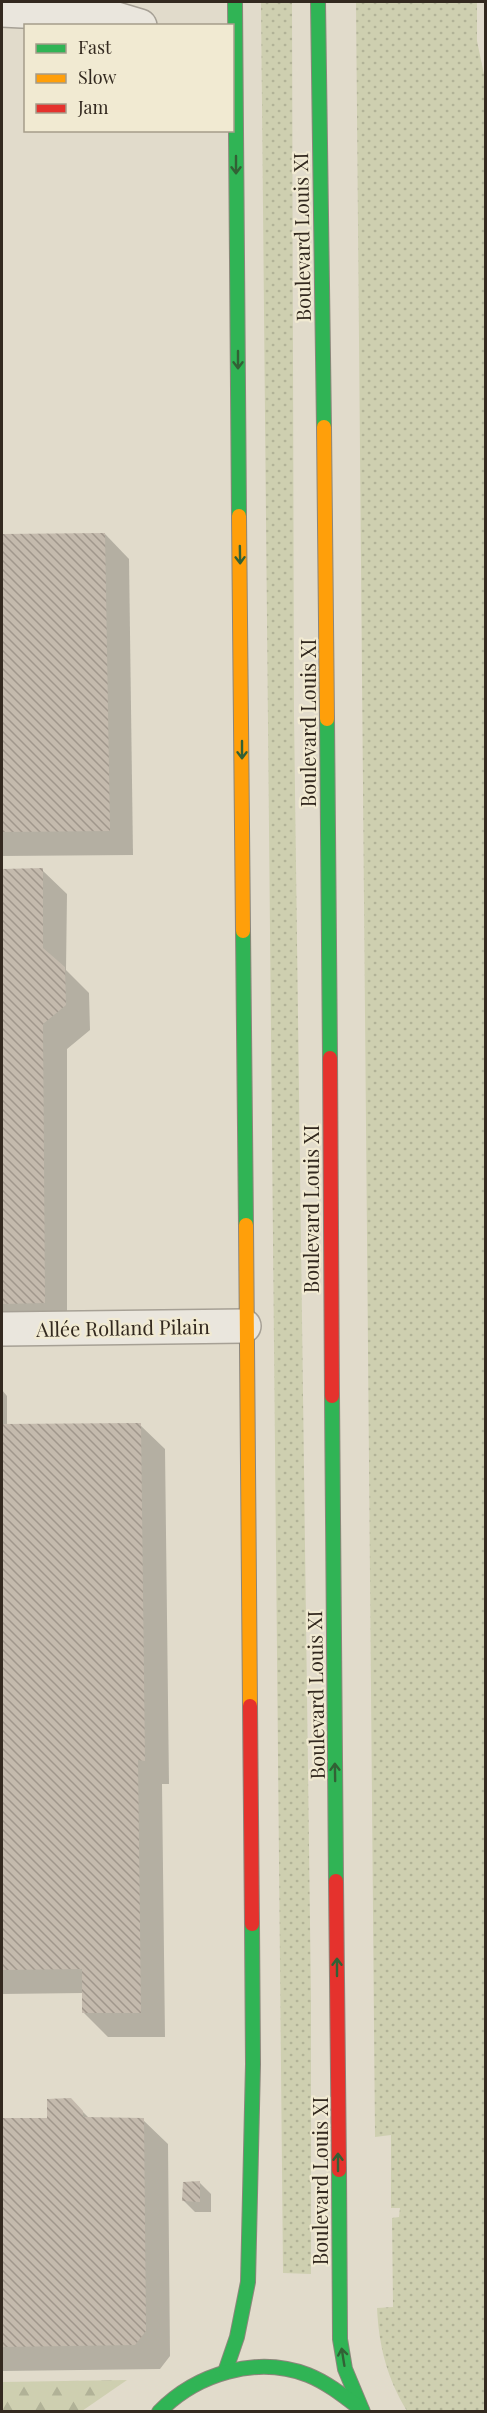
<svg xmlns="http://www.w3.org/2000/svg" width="487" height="2413" viewBox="0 0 487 2413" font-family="'Playfair Display',serif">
<defs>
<pattern id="grass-dots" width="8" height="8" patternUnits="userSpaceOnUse" patternTransform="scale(1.5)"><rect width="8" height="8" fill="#cecfb0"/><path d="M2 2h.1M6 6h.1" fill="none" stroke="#b1b297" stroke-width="1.8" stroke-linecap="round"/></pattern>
<pattern id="forest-firs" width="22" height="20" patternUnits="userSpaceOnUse" patternTransform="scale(1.5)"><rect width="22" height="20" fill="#cecfb0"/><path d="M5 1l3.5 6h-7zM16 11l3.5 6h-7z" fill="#b1b297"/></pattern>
<pattern id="building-back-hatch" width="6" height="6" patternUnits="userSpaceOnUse" patternTransform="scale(1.5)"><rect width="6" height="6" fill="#c4baad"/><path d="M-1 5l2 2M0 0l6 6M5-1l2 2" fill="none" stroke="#a0978c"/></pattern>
</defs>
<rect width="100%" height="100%" fill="#e1dbcb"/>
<g fill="url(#grass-dots)">
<polygon points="261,2 292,2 294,715 311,1998 311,2274 283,2273"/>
<path d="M356 2H477V41L485 79V2411H407C387 2378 379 2347 377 2308L393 2307 392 2218 399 2217 400 2208H391V2135L375 2137Z"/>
</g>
<polygon fill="url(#forest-firs)" points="127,2380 82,2411 2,2411 2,2382"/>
<g fill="#0003">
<polygon points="105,534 129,559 133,855 2,856 2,535"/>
<polygon points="2,870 42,870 67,894 66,970 89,993 90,1030 67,1049 67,1326 2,1326"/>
<polygon points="2,1390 7,1396 7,1427 140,1425 165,1449 169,1784 162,1784 165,2037 108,2037 84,2013 84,1993 2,1994"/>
<polygon points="71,2100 90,2119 143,2120 168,2144 170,2356 160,2369 2,2371 2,2119 48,2119"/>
<polygon points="200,2183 211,2194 211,2212 195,2212 184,2201"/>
</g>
<g fill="url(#building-back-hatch)">
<polygon points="105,533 110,831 2,832 2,534"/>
<polygon points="43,868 43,948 65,967 66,1005 43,1024 45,1303 2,1304 2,869"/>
<polygon points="141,1423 145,1761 138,1760 141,2013 82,2013 82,1969 2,1970 2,1424"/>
<polygon points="71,2098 83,2111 83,2117 144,2118 146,2331 135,2345 2,2347 2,2118 47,2118 47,2099"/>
<polygon points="200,2181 200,2202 182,2201 183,2182"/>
</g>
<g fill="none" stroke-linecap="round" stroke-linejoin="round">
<defs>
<g id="street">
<polyline points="2,10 103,15 140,26"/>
<polyline points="2,1329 244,1326"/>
</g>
<g id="fast">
<polyline points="235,2 239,516"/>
<polyline points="318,2 324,427"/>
<polyline points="327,719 330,1058"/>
<polyline points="243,931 246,1225"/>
<polyline points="332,1396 336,1881"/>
<polyline points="339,2170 340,2339 345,2369 363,2412"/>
<polyline points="225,2372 237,2337 248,2282 253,2064 252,1924"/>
<path d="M159 2412C196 2374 256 2355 308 2375 328 2383 345 2397 362 2410"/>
</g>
<g id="slow">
<polyline points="324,427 327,719"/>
<polyline points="239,516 243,931"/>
<polyline points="246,1225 250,1706"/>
</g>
<g id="jam">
<polyline points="330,1058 332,1396"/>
<polyline points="250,1706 252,1924"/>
<polyline points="336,1881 339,2170"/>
</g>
</defs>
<use href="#street" stroke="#a6a095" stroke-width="36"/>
<use href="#fast" stroke="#8c867b" stroke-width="16"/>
<use href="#slow" stroke="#8c867b" stroke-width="16"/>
<use href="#jam" stroke="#8c867b" stroke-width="16"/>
<use href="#street" stroke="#eae6dd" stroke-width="33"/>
<use href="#fast" stroke="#30b455" stroke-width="14"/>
<use href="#slow" stroke="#ff9f0a" stroke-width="14"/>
<use href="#jam" stroke="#e5322d" stroke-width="14"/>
</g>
<defs><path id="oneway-shaft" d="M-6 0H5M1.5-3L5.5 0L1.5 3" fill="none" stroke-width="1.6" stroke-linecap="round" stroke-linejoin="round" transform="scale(1.5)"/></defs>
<g stroke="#326135">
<use href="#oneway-shaft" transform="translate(236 165) rotate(90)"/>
<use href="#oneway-shaft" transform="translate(238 360) rotate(90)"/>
<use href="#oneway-shaft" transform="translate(240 555) rotate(89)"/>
<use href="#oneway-shaft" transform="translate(242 750) rotate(90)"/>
<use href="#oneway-shaft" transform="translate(335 1772) rotate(-91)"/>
<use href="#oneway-shaft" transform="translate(337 1967) rotate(-90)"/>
<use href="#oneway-shaft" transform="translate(338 2162) rotate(-90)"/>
<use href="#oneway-shaft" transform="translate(343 2357) rotate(-99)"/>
</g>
<g text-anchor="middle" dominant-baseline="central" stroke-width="4.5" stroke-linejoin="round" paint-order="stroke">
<g font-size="20" fill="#33291f" stroke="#f1ead2">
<text transform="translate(301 237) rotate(-91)">Boulevard Louis XI</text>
<text transform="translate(307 723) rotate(-90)">Boulevard Louis XI</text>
<text transform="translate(310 1209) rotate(-90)">Boulevard Louis XI</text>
<text transform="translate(123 1327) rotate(-1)">Allée Rolland Pilain</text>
<text transform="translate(315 1695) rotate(-91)">Boulevard Louis XI</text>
<text transform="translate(319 2181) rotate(-90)">Boulevard Louis XI</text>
</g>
</g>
<rect width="487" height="2413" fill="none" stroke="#33291f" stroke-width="6"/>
<rect x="24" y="24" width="210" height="108" fill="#f1ead2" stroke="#a59d8a" stroke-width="1.5"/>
<rect x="36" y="44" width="30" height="9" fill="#30b455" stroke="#a59d8a" stroke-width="1.5"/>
<text x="78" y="54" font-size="18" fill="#33291f">Fast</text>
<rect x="36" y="74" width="30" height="9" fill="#ff9f0a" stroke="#a59d8a" stroke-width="1.5"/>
<text x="78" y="84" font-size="18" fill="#33291f">Slow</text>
<rect x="36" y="104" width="30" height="9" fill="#e5322d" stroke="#a59d8a" stroke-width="1.5"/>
<text x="78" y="114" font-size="18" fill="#33291f">Jam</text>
</svg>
